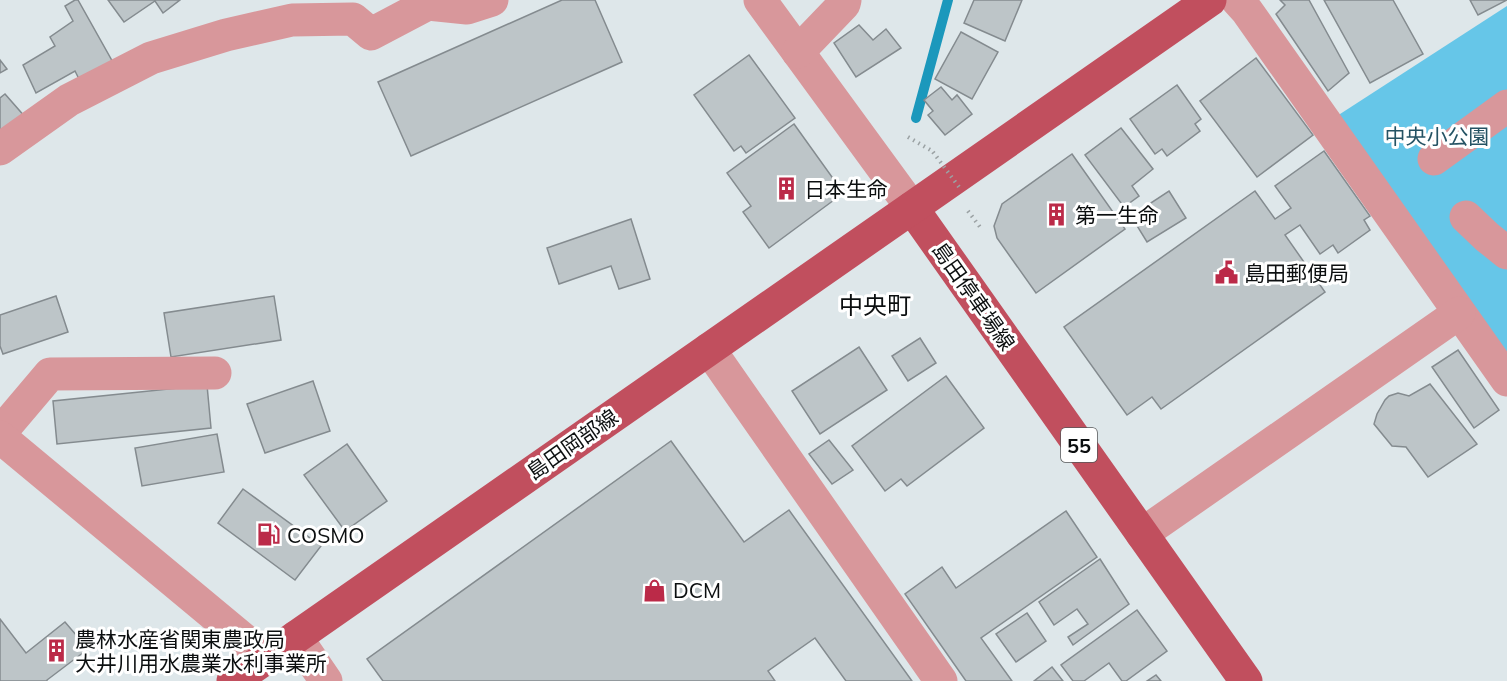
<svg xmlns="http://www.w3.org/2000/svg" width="1507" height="681" viewBox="0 0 1507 681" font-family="Mulish,'Noto Sans JP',sans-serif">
<rect width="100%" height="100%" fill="#dee7ea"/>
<polygon fill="#66c6e8" points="1507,6 1507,357 1337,116"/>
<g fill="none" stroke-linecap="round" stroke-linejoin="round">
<polyline stroke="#1b98bc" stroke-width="10" points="916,118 948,0"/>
</g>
<g fill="#bdc5c8" stroke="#848b8f" stroke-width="1.5">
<polygon points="75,0 78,0 115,66 82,85 75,71 36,93 23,65 55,46 50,37 73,21 65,6"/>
<polygon points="108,0 180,0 163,13 155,1 124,22"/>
<polygon points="562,0 595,0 622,62 411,156 378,82"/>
<polygon points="974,0 1022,0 1005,41 964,23"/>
<polygon points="1280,0 1309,0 1349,73 1328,91 1276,14 1285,5"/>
<polygon points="1324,0 1393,0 1423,54 1370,83"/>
<polygon points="1470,0 1507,0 1478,15"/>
<polygon points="859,25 873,40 886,29 901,48 856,77 834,43"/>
<polygon points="961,32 998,52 972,99 935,79"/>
<polygon points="749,55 795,118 746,153 741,146 734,151 694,95"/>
<polygon points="1256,58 1313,135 1257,177 1200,101"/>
<polygon points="0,60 7,69 0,73"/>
<polygon points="1177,85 1201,119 1195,124 1200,131 1167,156 1162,149 1155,154 1130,119"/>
<polygon points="941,87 952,100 957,95 972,114 945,135 928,115 933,111 924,100"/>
<polygon points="5,94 26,118 0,138 0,98"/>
<polygon points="794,124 832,177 834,200 769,248 743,212 751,206 727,173"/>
<polygon points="1121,128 1153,169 1132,186 1139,196 1124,207 1085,155"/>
<polygon points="1324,151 1370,216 1364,220 1370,230 1338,253 1333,245 1320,254 1300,225 1285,235 1325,292 1161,409 1152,397 1127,415 1064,327 1255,191 1275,219 1291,208 1275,186"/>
<polygon points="1072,154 1125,229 1036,293 997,238 994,226 1002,204"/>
<polygon points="1169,191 1186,218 1147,242 1131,216"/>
<polygon points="631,219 650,279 619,289 611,266 559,284 547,248"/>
<polygon points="56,296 68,332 3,354 0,346 0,315"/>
<polygon points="274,296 281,340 171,357 164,313"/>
<polygon points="920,338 936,363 908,381 892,356"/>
<polygon points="859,347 887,390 820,434 792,391"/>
<polygon points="1458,350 1499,410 1474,428 1432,367"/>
<polygon points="946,376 984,428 907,486 901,479 885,491 852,446"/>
<polygon points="313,381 330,431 265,453 247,404"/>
<polygon points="1430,384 1477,444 1428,477 1406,447 1392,446 1374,424 1377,414 1385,400 1389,396 1398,393 1409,396"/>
<polygon points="207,385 211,428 57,444 53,401"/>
<polygon points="217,434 224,472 142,486 135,448"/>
<polygon points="829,440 853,470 832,484 809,454"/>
<polygon points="671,441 744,542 789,510 912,681 846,681 815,638 768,671 775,681 383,681 367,659"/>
<polygon points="347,444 387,501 345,531 304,475"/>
<polygon points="243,489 321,546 295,580 218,523"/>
<polygon points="1066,511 1097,557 981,638 1012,681 966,681 905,594 942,567 956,588"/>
<polygon points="1100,559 1129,604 1073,645 1068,637 1088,624 1077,609 1054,625 1039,602"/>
<polygon points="1137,610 1167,651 1126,681 1122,681 1109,663 1084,681 1073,681 1061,665"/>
<polygon points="1027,613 1046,641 1016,662 996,634"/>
<polygon points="0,619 26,653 65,622 88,649 47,680 47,681 0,681"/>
<polygon points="1052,667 1063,681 1034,681"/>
<polygon points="1156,675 1161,681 1147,681"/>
</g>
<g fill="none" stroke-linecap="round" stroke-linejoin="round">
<g stroke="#9ba2a4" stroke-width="4" stroke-dasharray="1.5 4.5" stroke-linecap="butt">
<polyline points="908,137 932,151"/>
<polyline points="968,211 980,227"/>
</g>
<g stroke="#d8979b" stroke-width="33">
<polyline points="760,0 912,208"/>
<polyline points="1237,0 1247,11 1507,380"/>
<polyline points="798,52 844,4 845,0"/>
<polyline points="0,149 69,100 151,58 226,35 292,20 353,19 371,34 428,4 467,8 492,0"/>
<polyline points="1434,159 1507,106"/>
<polyline points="1466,217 1487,237 1507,253"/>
<polyline points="709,349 941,681"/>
<polyline points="0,433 50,374 215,373"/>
<polyline points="0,437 266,658"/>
<polyline points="1142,534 1459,313"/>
<polyline points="296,637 326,681"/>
</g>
<g stroke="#c14f5e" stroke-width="33">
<polyline points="912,208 1246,681"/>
<polyline points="233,681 1210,0"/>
</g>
<polyline stroke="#9ba2a4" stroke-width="4" stroke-dasharray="1.5 4.5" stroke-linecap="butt" points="933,152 959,187"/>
</g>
<defs>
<symbol id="building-bare" viewBox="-9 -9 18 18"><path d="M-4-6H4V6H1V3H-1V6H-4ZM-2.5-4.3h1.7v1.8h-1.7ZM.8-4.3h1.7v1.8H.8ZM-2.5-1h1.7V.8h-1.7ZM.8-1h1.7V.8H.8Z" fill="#bb2a48" stroke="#fff" stroke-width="2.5" paint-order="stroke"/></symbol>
<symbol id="civic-bare" viewBox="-9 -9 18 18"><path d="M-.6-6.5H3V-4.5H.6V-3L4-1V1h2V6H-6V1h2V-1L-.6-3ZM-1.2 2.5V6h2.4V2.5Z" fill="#bb2a48" stroke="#fff" stroke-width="2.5" paint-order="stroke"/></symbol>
<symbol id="fuel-bare" viewBox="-9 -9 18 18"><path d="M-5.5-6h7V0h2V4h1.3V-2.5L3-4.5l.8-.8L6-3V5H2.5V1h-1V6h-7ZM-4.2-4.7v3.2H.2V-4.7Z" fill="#bb2a48" stroke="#fff" stroke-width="2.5" paint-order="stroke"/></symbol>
<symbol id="shop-bare" viewBox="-9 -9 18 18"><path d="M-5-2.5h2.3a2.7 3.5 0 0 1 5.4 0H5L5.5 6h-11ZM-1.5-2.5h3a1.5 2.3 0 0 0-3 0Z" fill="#bb2a48" stroke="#fff" stroke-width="2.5" paint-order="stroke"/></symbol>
</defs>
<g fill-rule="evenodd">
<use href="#building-bare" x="770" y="172" width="33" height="33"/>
<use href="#building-bare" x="1040" y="198" width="33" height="33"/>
<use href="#civic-bare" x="1210" y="256" width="33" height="33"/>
<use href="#fuel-bare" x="252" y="518" width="33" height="33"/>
<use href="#shop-bare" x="638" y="574" width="33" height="33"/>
<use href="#building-bare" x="40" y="634" width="33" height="33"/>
</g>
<g text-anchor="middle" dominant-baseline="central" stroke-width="6" stroke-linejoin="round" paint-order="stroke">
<rect fill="#fff" stroke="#555758" stroke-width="1.5" x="1061" y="428" width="36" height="34" rx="4.5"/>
<g font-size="20" font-weight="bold" fill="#0c0f10">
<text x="1079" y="445">55</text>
</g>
<g font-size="21" fill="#255364" stroke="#fff">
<text x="1437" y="136">中央小公園</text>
</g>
<g font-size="21" fill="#0c0f10" stroke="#fff" text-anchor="start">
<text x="804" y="189">日本生命</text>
<text x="1075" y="215">第一生命</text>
<text x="1244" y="273">島田郵便局</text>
<text x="287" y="535">COSMO</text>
<text x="673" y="590">DCM</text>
<text x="75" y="639">農林水産省関東農政局<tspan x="75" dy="24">大井川用水農業水利事業所</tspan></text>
</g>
<g font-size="21" fill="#0c0f10" stroke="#fff">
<text transform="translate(974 296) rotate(55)">島田停車場線</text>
<text transform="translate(572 444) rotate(-35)">島田岡部線</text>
</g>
<g font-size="24" fill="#0c0f10" stroke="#fff">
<text x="875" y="305">中央町</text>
</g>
</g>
</svg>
